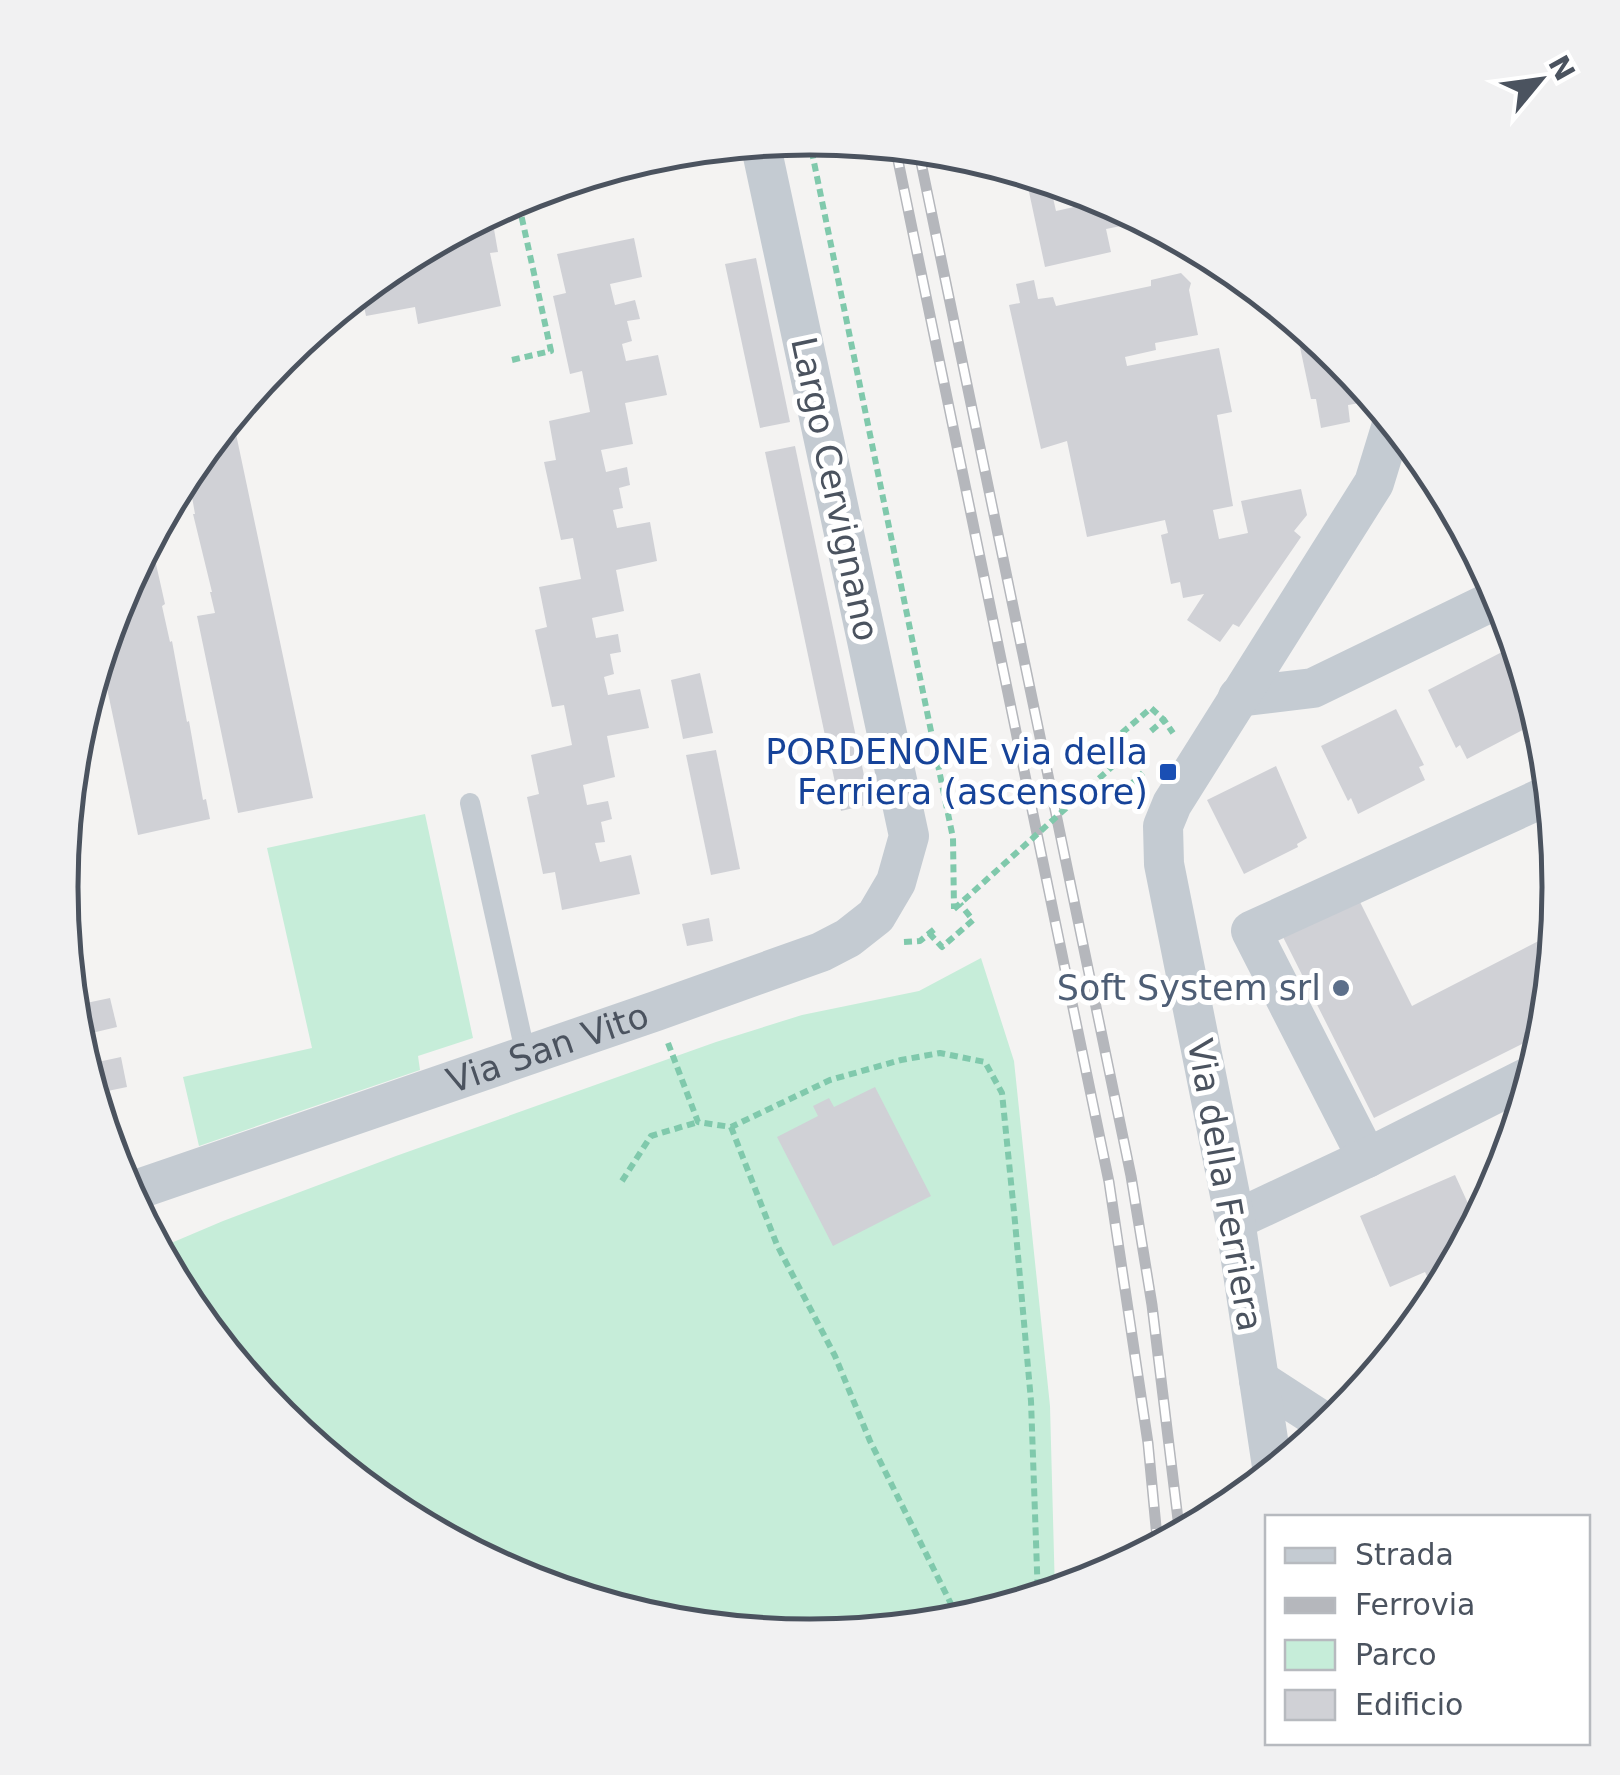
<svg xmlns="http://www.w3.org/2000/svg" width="1620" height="1775" viewBox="0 0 1620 1775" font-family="'DejaVu Sans',sans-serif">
<rect width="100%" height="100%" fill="#f4f3f2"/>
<g fill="#c6edd9">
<polygon points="425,814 473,1038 418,1056 420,1070 199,1146 183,1077 312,1048 267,848"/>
<polygon points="981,958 1014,1061 1050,1406 1055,1593 956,1623 809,1637 663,1623 522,1580 393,1511 279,1417 186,1304 157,1249 223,1221 396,1156 716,1042 802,1015 919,991"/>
</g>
<g fill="#d0d1d6">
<polygon points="1025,173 1049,180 1056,211 1092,203 1090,192 1146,221 1106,229 1111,252 1045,267"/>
<polygon points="491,212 498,252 490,253 501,306 418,324 415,307 366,316 361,291 394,264"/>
<polygon points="634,238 642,277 610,284 615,305 635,300 640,319 627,321 632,341 622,344 626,361 658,355 667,395 625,403 633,444 601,450 606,472 627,467 630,485 619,488 623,508 613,510 617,528 650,522 657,561 616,570 624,611 592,618 596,638 618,634 621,652 610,654 614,674 604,677 608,695 640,689 649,728 607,736 615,777 583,785 587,805 608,801 612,819 601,822 605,842 595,843 600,862 631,855 640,894 562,910 555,872 543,874 527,797 539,794 531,755 572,745 564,705 552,707 535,630 547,627 539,587 581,579 573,538 561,540 544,462 556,460 549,421 590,412 582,371 570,374 553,296 566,293 557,254"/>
<polygon points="756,258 790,422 760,428 725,264"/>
<polygon points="1181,273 1191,283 1189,290 1198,335 1155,343 1156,350 1125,357 1127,366 1219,348 1232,412 1217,415 1233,506 1213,510 1219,539 1248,533 1241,501 1301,489 1307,515 1294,531 1301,537 1239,627 1233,624 1220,642 1187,620 1204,594 1183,598 1180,582 1171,584 1161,535 1168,533 1165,520 1087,537 1067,441 1041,449 1009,305 1020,303 1016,284 1034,280 1038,299 1053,297 1056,306 1151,286 1151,280"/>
<polygon points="1294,319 1341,358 1365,388 1358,389 1360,403 1348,405 1350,422 1321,428 1316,399 1311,399"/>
<polygon points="232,415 313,798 238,813 197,616 215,613 210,592 212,592 193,514 195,514 189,480 181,482 187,470"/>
<polygon points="795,446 870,804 841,811 765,452"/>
<polygon points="149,542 153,564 156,564 165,604 162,606 170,642 172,641 187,722 189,721 203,800 206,799 210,819 138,835 100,655 117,600"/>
<polygon points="1504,651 1533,706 1529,709 1536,723 1467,759 1460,745 1456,748 1428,690"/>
<polygon points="700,673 713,733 683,739 671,680"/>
<polygon points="1396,709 1424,765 1419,767 1425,780 1358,814 1351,798 1348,801 1321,746"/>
<polygon points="716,750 740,869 711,875 686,755"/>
<polygon points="1276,766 1307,838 1297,844 1298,847 1244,874 1207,800"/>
<polygon points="1358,898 1412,1006 1556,932 1546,1032 1374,1118 1283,937"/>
<polygon points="709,918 713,941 687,946 682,924"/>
<polygon points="110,998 117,1027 75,1037 72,1006"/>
<polygon points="121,1057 127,1087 93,1094 84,1065"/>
<polygon points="875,1087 931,1196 833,1246 777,1137 818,1116 813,1106 829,1098 834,1107"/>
<polygon points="1455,1175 1477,1223 1468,1240 1462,1243 1464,1248 1450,1273 1430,1282 1425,1272 1390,1287 1360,1216"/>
<polygon points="1402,1330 1409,1334 1378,1372 1376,1371"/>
</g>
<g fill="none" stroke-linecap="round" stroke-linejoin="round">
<g stroke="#80c9ac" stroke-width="6" stroke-dasharray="8 5" stroke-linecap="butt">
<polyline points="809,138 953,838 954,909"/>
<polyline points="512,360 551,351 519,205 567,195"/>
<polyline points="1151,731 1164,720 1173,733"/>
<polyline points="1128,752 1116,738 1151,708 1164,720"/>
<polyline points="1130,799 1128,787 1143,773"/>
<polyline points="929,933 942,947 973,920 960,904"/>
<polyline points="904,942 920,941 937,927"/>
<polyline points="668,1043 698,1122 731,1127 830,1080 901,1060 940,1053 985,1062 1002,1093 1015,1222 1031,1401 1038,1598"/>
<polyline points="731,1127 777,1245 835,1356 870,1441 960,1622"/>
<polyline points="622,1181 651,1136 698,1122"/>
</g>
<polyline stroke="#c4cbd2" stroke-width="20" points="470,803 526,1056"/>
<g stroke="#c4cbd2" stroke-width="40">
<polyline points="1238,697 1313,688 1501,597"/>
<polyline points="1367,1158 1251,931 1551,794"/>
<path id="s1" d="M127 1193 656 1011 821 952 848 938 876 916 896 882 909 836 760 142"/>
<polyline points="1235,1220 1367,1158 1534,1074"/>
<polyline points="1259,1380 1330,1426"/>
<polyline points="1273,1473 1235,1220 1164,864 1163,826 1172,804 1374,483 1393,421"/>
</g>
<defs>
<g id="rail">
<polyline points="895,146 1109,1182 1148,1443 1158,1548"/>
<polyline points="918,148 1131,1176 1152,1305 1180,1536"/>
</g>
</defs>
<use href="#rail" stroke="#b5b7bc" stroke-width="11"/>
<use href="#rail" stroke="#fff" stroke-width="8" stroke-dasharray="22" stroke-linecap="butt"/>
<polyline stroke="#80c9ac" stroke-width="6" stroke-dasharray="8 5" stroke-linecap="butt" points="954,909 1134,747"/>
</g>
<rect fill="#1a4fb4" stroke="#fff" stroke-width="4" x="1158" y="762" width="20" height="20" rx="5"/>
<circle fill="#5c6f8a" stroke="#fff" stroke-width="4" cx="1341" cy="988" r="10"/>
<g text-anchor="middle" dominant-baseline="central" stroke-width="10" stroke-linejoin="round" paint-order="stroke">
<g font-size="35" fill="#4b535f" stroke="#fff">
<text transform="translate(835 489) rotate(78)">Largo Cervignano</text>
<text stroke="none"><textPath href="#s1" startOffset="445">Via San Vito</textPath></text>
<text transform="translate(1225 1185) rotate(80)">Via della Ferriera</text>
</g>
<g font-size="35" fill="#164399" stroke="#fff" text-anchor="end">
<text x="1148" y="752">PORDENONE via della<tspan x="1148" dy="40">Ferriera (ascensore)</tspan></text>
</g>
<g font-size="35" fill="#4e5e75" stroke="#fff" text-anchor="end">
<text x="1321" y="988">Soft System srl</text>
</g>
</g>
<path d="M0 0H1620V1775H0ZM78 887a732 732 0 1 1 1464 0a732 732 0 1 1-1464 0Z" fill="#f1f1f2" fill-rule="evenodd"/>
<path fill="none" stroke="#4b535f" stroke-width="5" d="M78 887a732 732 0 1 1 1464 0a732 732 0 1 1-1464 0Z"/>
<rect x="1265" y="1515" width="325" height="230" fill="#ffffff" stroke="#b7babf" stroke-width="2.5"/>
<rect x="1285" y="1548" width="50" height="15" fill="#c4cbd2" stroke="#b7babf" stroke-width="2.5"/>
<text x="1355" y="1565" font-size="30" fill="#4b535f">Strada</text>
<rect x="1285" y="1598" width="50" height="15" fill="#b5b7bc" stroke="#b7babf" stroke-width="2.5"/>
<text x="1355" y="1615" font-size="30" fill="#4b535f">Ferrovia</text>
<rect x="1285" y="1640" width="50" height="30" fill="#c6edd9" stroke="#b7babf" stroke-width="2.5"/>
<text x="1355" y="1665" font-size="30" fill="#4b535f">Parco</text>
<rect x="1285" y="1690" width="50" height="30" fill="#d0d1d6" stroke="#b7babf" stroke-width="2.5"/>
<text x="1355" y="1715" font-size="30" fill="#4b535f">Edificio</text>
<g transform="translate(1540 80) rotate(61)" stroke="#ffffff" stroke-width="8" paint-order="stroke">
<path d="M0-8L18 38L0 25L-18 38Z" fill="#4b535f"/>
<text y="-15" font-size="28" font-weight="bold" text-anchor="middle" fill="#4b535f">N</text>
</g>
</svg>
